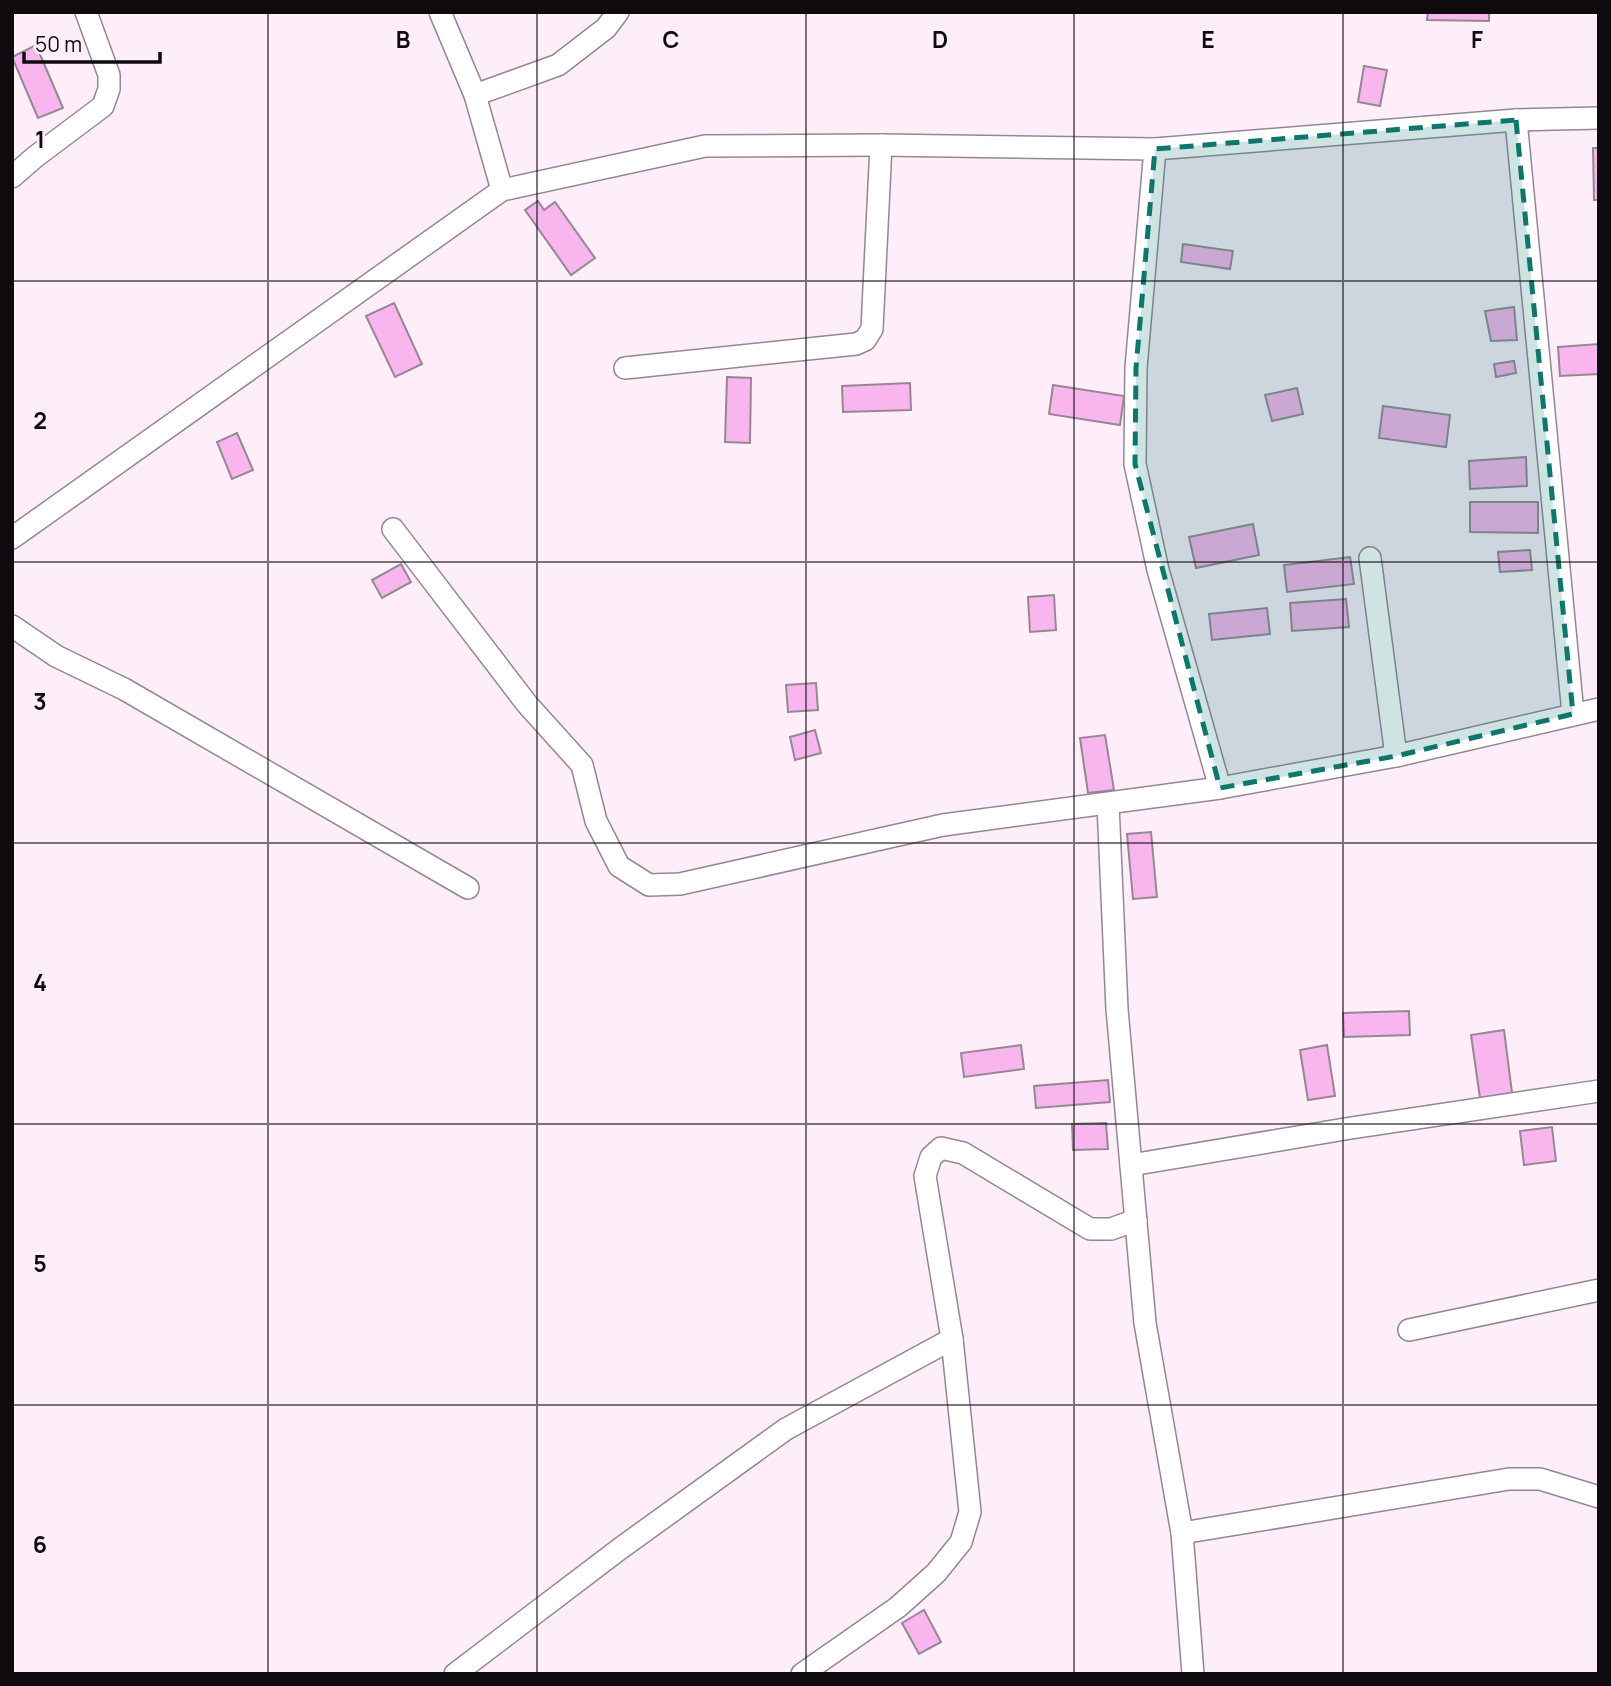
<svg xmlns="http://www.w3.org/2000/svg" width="1611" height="1686" viewBox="0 0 1611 1686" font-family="Manrope,sans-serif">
<rect width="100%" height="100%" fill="#fdeefa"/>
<g fill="#f9b5ed" stroke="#968893" stroke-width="2">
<polygon points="1428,12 1489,12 1489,21 1427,20"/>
<polygon points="36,45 63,108 38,118 12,57"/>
<polygon points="1364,66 1387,70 1380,106 1358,102"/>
<polygon points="1593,148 1599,148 1599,200 1594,200"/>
<polygon points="538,201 544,210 555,202 595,258 571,275 525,210"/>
<polygon points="1183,244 1233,251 1230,269 1181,262"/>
<polygon points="394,303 422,364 395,377 366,316"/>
<polygon points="1514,307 1517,340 1491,341 1485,311"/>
<polygon points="1599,344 1599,374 1560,376 1558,347"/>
<polygon points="1514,361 1516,373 1496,377 1494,364"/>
<polygon points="727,377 751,378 750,443 725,442"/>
<polygon points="910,383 911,410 843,412 842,386"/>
<polygon points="1053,385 1124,396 1120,425 1049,414"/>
<polygon points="1297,388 1303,414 1272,421 1265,395"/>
<polygon points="1383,406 1450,415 1446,447 1379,438"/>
<polygon points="237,433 253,470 232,479 217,442"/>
<polygon points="1526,457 1527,486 1470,489 1469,461"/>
<polygon points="1470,502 1538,502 1538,533 1470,532"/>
<polygon points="1253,524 1259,555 1196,568 1189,537"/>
<polygon points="1530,550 1532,570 1500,572 1498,552"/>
<polygon points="1350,557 1354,584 1287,592 1284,565"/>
<polygon points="401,564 411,582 382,598 372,580"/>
<polygon points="1054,595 1056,630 1030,632 1028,597"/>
<polygon points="1346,599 1349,627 1292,631 1290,603"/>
<polygon points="1267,608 1270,634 1212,640 1209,614"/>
<polygon points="816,683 818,710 788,712 786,685"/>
<polygon points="815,730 821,753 795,760 790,737"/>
<polygon points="1105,735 1114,790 1088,793 1080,738"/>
<polygon points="1151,832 1157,897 1133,899 1127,834"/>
<polygon points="1409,1011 1410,1035 1344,1037 1343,1013"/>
<polygon points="1504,1030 1512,1093 1480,1098 1471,1035"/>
<polygon points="1021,1045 1024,1069 964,1077 961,1053"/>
<polygon points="1327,1045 1335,1096 1308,1100 1300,1050"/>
<polygon points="1108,1080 1110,1102 1036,1108 1034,1086"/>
<polygon points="1106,1123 1108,1149 1073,1150 1072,1124"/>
<polygon points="1552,1127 1556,1161 1524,1165 1520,1131"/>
<polygon points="924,1610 941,1642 919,1654 902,1623"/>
</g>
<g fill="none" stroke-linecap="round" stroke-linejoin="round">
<defs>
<g id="street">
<polyline points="440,12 475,95 502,190"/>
<polyline points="475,95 558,65 606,28 618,12"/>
<polyline points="1516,120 1573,714"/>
<polyline points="1155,149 1136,368 1135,464 1158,570 1220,788"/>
<polyline points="12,177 35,157 103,106 109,89 109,75 86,12"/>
<polyline points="625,368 856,344 865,340 872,329 881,145"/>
<polyline points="393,529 527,704 582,765 596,821 619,866 649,885 680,884 943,825 1220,788 1396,756 1599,709"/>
<polyline points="12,538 502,190 705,146 881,145 1155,149 1516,120 1599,118"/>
<polyline points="1370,558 1396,756"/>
<polyline points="12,626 56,656 124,689 468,888"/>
<polyline points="1108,804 1117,1009 1145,1323 1182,1533 1193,1674"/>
<polyline points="1131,1165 1351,1128 1599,1091"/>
<polyline points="1409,1330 1599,1290"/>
<polyline points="1182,1533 1509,1479 1540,1479 1599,1497"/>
<polyline points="455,1674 621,1548 786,1429 952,1339 925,1176 931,1157 941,1148 963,1153 1090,1229 1111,1229 1136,1220"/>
<polyline points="802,1674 898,1607 936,1573 961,1542 970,1512 952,1339"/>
</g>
</defs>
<use href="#street" stroke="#958792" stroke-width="24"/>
<use href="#street" stroke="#fff" stroke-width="21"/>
</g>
<path fill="#0f766e" fill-opacity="0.2" stroke="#0f766e" stroke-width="5" stroke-dasharray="14 9" stroke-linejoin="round" d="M1516 120 1573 714 1396 756 1220 788 1135 464 1136 368 1155 149Z"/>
<path fill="none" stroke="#0e0a0d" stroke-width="2" stroke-opacity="0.55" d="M268 12V1674M537 12V1674M806 12V1674M1074 12V1674M1343 12V1674M12 281H1599M12 562H1599M12 843H1599M12 1124H1599M12 1405H1599"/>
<g font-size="23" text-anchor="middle" font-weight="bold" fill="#0e0a0d" stroke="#fdeefa" stroke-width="5" stroke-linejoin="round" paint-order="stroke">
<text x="403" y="48">B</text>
<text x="671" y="48">C</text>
<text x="940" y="48">D</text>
<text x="1208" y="48">E</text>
<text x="1477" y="48">F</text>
<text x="40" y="148">1</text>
<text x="40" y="429">2</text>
<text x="40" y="710">3</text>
<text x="40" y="991">4</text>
<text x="40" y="1272">5</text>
<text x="40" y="1553">6</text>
</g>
<rect width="1611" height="1686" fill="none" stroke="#0e0a0d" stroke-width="28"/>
<path d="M24 52v10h136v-10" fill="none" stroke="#0e0a0d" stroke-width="3.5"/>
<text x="35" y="52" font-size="21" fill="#0e0a0d" stroke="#fdeefa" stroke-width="5" paint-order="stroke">50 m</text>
</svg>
